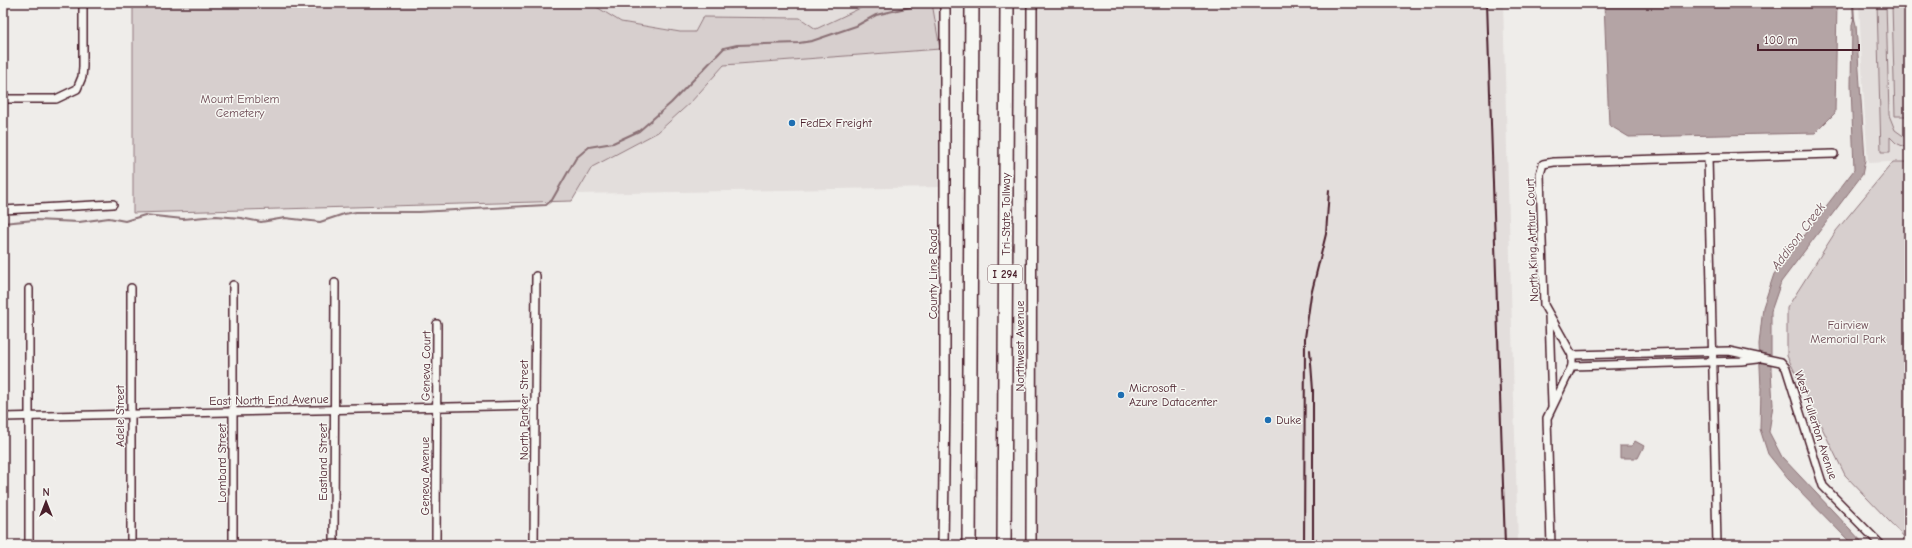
<svg xmlns="http://www.w3.org/2000/svg" width="1912" height="548" viewBox="0 0 1912 548" font-family="'Comic Neue',sans-serif">
<rect width="100%" height="100%" fill="#efedea"/>
<filter id="ink" filterUnits="userSpaceOnUse"><feTurbulence type="fractalNoise" baseFrequency=".025" numOctaves="2"/><feDisplacementMap in="SourceGraphic" scale="8" xChannelSelector="R" yChannelSelector="G"/><feConvolveMatrix kernelMatrix="1 2 1 2 8 2 1 2 1" color-interpolation-filters="sRGB"/></filter>
<g filter="url(#ink)">
<g fill="#e3dedc">
<polygon points="590,3 871,3 816,29 800,18 703,17 695,32 680,32 621,22"/>
<polygon points="932,3 940,3 940,187 576,194 592,167 658,132 691,102 724,65 939,49"/>
<polygon points="1032,3 1503,3 1518,545 1031,545"/>
<polygon points="1859,3 1909,3 1909,161 1868,163 1863,87"/>
</g>
<g fill="#d7cfce" stroke="#90777c">
<polygon points="133,3 590,3 621,22 680,32 695,32 703,17 800,18 816,29 871,3 932,3 940,49 724,65 691,102 658,132 592,167 572,201 133,213"/>
<polygon points="1877,3 1886,3 1889,115 1895,130 1909,140 1909,149 1896,143 1890,137 1890,152 1881,152"/>
<polygon points="1909,4 1909,116 1895,116 1892,5"/>
<polygon points="1893,162 1909,162 1909,542 1845,475 1787,356 1787,308 1836,231"/>
</g>
<g fill="#b4a4a5" stroke="#8a6f74">
<polygon points="1604,3 1837,3 1835,113 1815,133 1629,137 1609,125"/>
<polygon points="1854,17 1856,25 1865,160 1862,175 1781,282 1771,311 1771,371 1773,405 1769,432 1782,457 1865,545 1853,545 1788,479 1768,454 1760,429 1761,389 1759,344 1763,307 1774,274 1854,170 1851,85 1852,25"/>
<polygon points="1635,441 1644,446 1638,458 1620,458 1620,446 1632,446"/>
</g>
<g fill="none" stroke-linecap="round" stroke-linejoin="round">
<g stroke="#8a6f74" stroke-width="2">
<polyline points="1041,3 1047,3"/>
<polyline points="1104,3 1163,3"/>
<polyline points="1853,3 1854,20"/>
<polyline points="3,223 34,220 79,222 109,218 125,221 145,215 183,219 216,216 241,218 261,222 285,218 320,222 344,214 356,212 419,212 546,205 552,200 576,158 589,147 613,143 639,131 671,103 724,48 737,45 799,43 812,41 856,26 876,15 927,3"/>
</g>
<defs>
<g id="minor">
<polyline points="3,99 56,99 77,89 82,77 83,67 83,3"/>
<polyline points="1708,157 1717,545"/>
<polyline points="3,210 113,204"/>
<polyline points="1549,315 1552,405"/>
<polyline points="1572,355 1729,351 1781,362 1786,368 1823,486 1881,545"/>
<polyline points="1572,366 1741,361 1758,359"/>
<polyline points="3,417 535,405"/>
<polyline points="29,545 29,289"/>
<polyline points="131,545 131,288"/>
<polyline points="233,545 233,285"/>
<polyline points="334,545 335,283"/>
<polyline points="436,545 437,324"/>
<polyline points="534,545 536,276"/>
<polyline points="1551,545 1547,418 1572,366 1572,355 1544,305 1540,174 1543,164 1554,162 1834,154"/>
</g>
<g id="tertiary">
<polyline points="943,545 945,395 945,3"/>
<polyline points="1031,545 1032,3"/>
</g>
<g id="motorway">
<polyline points="969,545 972,3"/>
<polyline points="1004,545 1007,3"/>
</g>
</defs>
<use href="#minor" stroke="#4a1f2b" stroke-width="10"/>
<use href="#tertiary" stroke="#4a1f2b" stroke-width="12"/>
<use href="#motorway" stroke="#4a1f2b" stroke-width="16"/>
<use href="#minor" stroke="#f6f6f2" stroke-width="7"/>
<use href="#tertiary" stroke="#f6f6f2" stroke-width="9"/>
<use href="#motorway" stroke="#f6f6f2" stroke-width="13"/>
<g stroke="#4a1f2b" stroke-width="2">
<polyline points="1487,3 1505,545"/>
<polyline points="1310,350 1313,390 1313,545"/>
<polyline points="1304,545 1305,338 1311,295 1326,234 1329,190"/>
</g>
</g>
</g>
<g fill="#1f6fb2" stroke="#f6f6f2" stroke-width="1.5">
<circle cx="792" cy="123" r="4"/>
<circle cx="1121" cy="395" r="4"/>
<circle cx="1268" cy="420" r="4"/>
</g>
<g text-anchor="middle" dominant-baseline="central" stroke-width="3" stroke-linejoin="round" paint-order="stroke">
<rect fill="#f6f6f2" stroke="#7e6067" stroke-width="1" x="988" y="265" width="34" height="18" rx="3"/>
<g font-size="11" font-weight="bold" fill="#4a1f2b">
<text x="1005" y="274">I 294</text>
</g>
<g font-size="12" fill="#6d4b54" stroke="#f6f6f2">
<text x="240" y="99">Mount Emblem<tspan x="240" dy="14">Cemetery</tspan></text>
<text x="1848" y="325">Fairview<tspan x="1848" dy="14">Memorial Park</tspan></text>
</g>
<g font-size="12" fill="#4a1f2b" stroke="#f6f6f2" text-anchor="start">
<text x="800" y="123">FedEx Freight</text>
<text x="1129" y="388">Microsoft -<tspan x="1129" dy="14">Azure Datacenter</tspan></text>
<text x="1276" y="420">Duke</text>
</g>
<g font-size="12" fill="#4a1f2b" stroke="#f6f6f2">
<text transform="translate(1006 214) rotate(-90)">Tri-State Tollway</text>
<text transform="translate(1532 240) rotate(-92)">North King Arthur Court</text>
<text transform="translate(933 274) rotate(-90)">County Line Road</text>
<text transform="translate(1020 346) rotate(-90)">Northwest Avenue</text>
<text transform="translate(426 366) rotate(-89)">Geneva Court</text>
<text transform="translate(269 400) rotate(-1)">East North End Avenue</text>
<text transform="translate(524 410) rotate(-90)">North Parker Street</text>
<text transform="translate(120 416) rotate(-90)">Adele Street</text>
<text transform="translate(1816 425) rotate(72)">West Fullerton Avenue</text>
<text transform="translate(323 462) rotate(-90)">Eastland Street</text>
<text transform="translate(222 463) rotate(-90)">Lombard Street</text>
<text transform="translate(425 476) rotate(-90)">Geneva Avenue</text>
</g>
<g font-size="13" font-style="italic" fill="#6f4e56" stroke="#f6f6f2">
<text transform="translate(1798 236) rotate(-53)">Addison Creek</text>
</g>
</g>
<rect width="1912" height="548" fill="none" stroke="#f6f6f2" stroke-width="16"/>
<rect x="8" y="8" width="1896" height="532" fill="none" stroke="#4a1f2b" stroke-width="1.5" filter="url(#ink)"/>
<g transform="translate(46 502)" stroke="#f6f6f2" stroke-width="3" paint-order="stroke">
<path d="M0-3L7 15L0 10L-7 15Z" fill="#4a1f2b"/>
<text y="-6" font-size="11" font-weight="bold" text-anchor="middle" fill="#4a1f2b">N</text>
</g>
<path d="M1758 44v6h101v-6" fill="none" stroke="#4a1f2b" stroke-width="2"/>
<text x="1764" y="44" font-size="12" fill="#4a1f2b" stroke="#f6f6f2" stroke-width="3" paint-order="stroke">100 m</text>
</svg>
